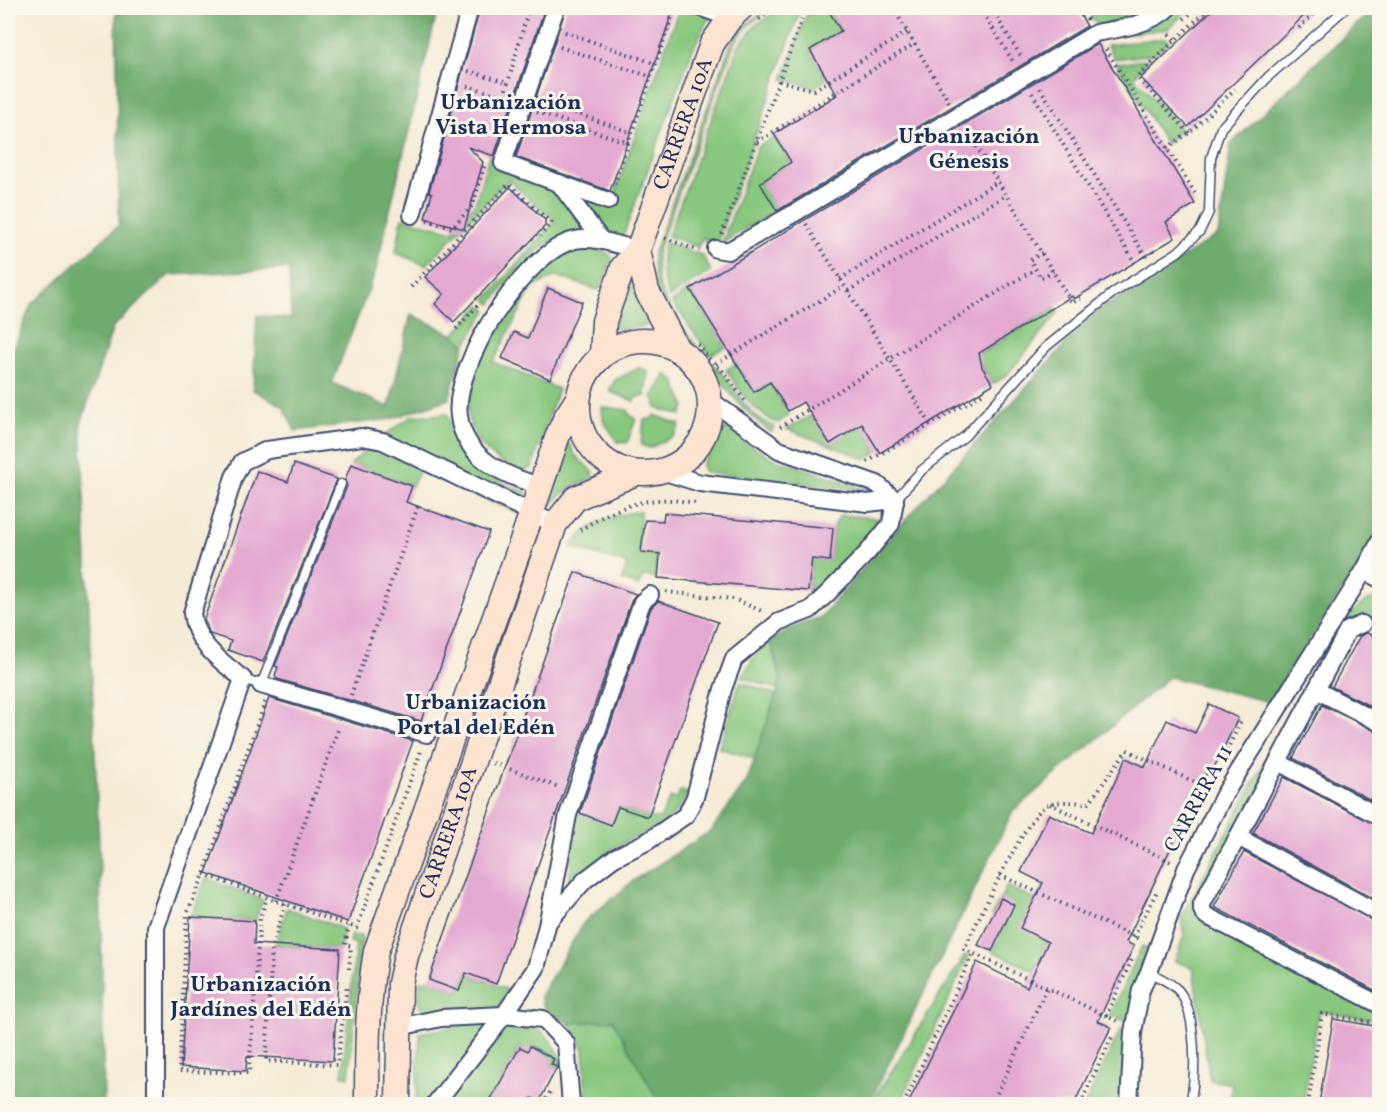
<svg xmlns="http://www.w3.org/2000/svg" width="1387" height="1112" viewBox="0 0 1387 1112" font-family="Vollkorn,serif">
<rect width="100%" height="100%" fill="#fbf7ec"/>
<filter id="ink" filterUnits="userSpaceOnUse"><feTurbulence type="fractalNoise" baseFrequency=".0167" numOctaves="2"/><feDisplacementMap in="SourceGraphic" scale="12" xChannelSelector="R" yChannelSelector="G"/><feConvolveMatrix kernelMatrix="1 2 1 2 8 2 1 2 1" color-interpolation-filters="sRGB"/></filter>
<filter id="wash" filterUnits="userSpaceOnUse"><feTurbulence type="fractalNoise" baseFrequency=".008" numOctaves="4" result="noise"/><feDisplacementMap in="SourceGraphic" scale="24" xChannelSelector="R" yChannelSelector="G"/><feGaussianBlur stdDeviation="1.35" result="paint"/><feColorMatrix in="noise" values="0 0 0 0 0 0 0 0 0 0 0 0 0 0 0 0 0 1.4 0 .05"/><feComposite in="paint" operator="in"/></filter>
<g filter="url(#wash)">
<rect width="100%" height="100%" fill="#f6ebd6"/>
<g fill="#88c77e" stroke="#527b6e" stroke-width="1.5">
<path d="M531 8H554L500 166 611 205 679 8H718L706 23 692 51 623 236 615 238C596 239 576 237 558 240 534 244 506 285 491 304L486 299 555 221 508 180 426 265 396 253 402 218 453 231 475 204Z"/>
<path d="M767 8H770L746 28 734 44 659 246C655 262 656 280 663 295 670 310 697 348 708 360 712 364 717 368 721 372 739 392 748 418 775 427L771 432C738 409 713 371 689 338 679 325 667 311 660 296 654 283 653 268 653 255L732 41 745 25Z"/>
<polygon points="786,8 799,14 717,243 702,238 698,247 668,236 739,45 758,23 782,9"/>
<polygon points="820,8 827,8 841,31 810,50 827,79 813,88 783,79 806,16"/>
<polygon points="1086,8 1190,8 1168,29 1104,36"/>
<polygon points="1165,38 1169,41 1154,54 1115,59 1107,45"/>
<polygon points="1149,59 1134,77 1181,129 1166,144 1117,64"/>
<polygon points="775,137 791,163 760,183 777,210 722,243 757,147"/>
<path d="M665 242 702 255 711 271 669 297C661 277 659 262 665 242Z"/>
<path d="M582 248C592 248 608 250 613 260L599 290 556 276 532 288 493 362 558 389 532 468 519 472C502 464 479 449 472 430 450 374 526 261 582 248Z"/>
<polygon points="628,280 633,281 637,301 647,323 646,326 617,329 614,326"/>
<polygon points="690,289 726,347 710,355 672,302"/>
<polygon points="481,305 487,310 465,345 454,335"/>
<polygon points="1055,307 1058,313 1007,375 993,384 976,356"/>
<path d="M736 363 754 392 770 382 789 415 778 423C753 413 741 391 726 370Z"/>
<polygon points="639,368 648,371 645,396 638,397 634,401 609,391 615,380"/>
<polygon points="666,374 675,381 685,406 681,415 656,408 656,401 652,397"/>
<polygon points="602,407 628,410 630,415 636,419 627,443 618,442 603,420"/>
<polygon points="447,414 464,453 492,476 509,486 527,491 520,514 420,471 412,486 351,464 380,438 412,416"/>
<polygon points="655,415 680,425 674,436 650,448 641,445 644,420 651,419"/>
<polygon points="812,415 830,444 862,424 878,451 866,459 787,429"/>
<polygon points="728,428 747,443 774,459 853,484 868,492 845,488 707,473 703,469 702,463 714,446 722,431"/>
<path d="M566 444H570L575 455 594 473 592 479C575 483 564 492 551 505L547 503Z"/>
<path d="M640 511 639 554 657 555 655 578 643 576 638 586 622 580 627 564 571 547C588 523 611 515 640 511Z"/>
<polygon points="840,515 876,518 880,526 815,593 808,591 812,559 830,561 833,528"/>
<polygon points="1379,599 1379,625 1362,621 1345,628 1192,913 1379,1009 1379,1021 1319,1011 1303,1104 1229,1104 1232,1084 1210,1080 1193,968 1175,961 1184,935 1181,918 1340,622 1366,601"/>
<polygon points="770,641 781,680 778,689 742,677 758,651"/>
<polygon points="740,682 776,694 756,759 719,748"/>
<path d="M680 791 688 793C672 829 645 829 616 847 599 857 584 873 569 886L575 818 580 813 611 824 618 807 648 817 660 819 670 798 677 799Z"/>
<polygon points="206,878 263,900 255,921 190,917"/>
<polygon points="1007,886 1035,899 1020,928 1063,912 1034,971 992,951 1006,922 992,915"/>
<polygon points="287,908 344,929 340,949 275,945"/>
<polygon points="351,934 362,937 349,1077 342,1075 356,944 349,941"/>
<polygon points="1142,946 1151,950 1133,1024 1110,1015"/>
<polygon points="965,955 968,957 900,1104 887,1104 874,1099"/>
<polygon points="466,973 513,992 499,1007 430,1011 419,1006 420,981 429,980 459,991"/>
<polygon points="613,1020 655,1095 658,1104 596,1104 592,1095 586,1098 584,1049 568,1023"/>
<path d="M469 1024C490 1024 516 1021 536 1028 548 1033 557 1050 563 1061L558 1068 551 1064 553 1059 531 1046 528 1051 520 1047 488 1104H416L420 1033Z"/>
<polygon points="1121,1029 1128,1032 1121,1104 1085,1104"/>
</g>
<g fill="#6eac6d" stroke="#446e66" stroke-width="1.5">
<polygon points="116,8 438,8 375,273 332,383 389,407 411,314 454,335 465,345 449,399 391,419 295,431 283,406 253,390 257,315 291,319 289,269 169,275 113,327 81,423 100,868 104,1104 8,1104 8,363 31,305 119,225"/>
<polygon points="1374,8 1379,8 1379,527 1361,561 1269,702 1169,677 1013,811 869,1104 658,1104 655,1095 613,1020 568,1023 545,1010 540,996 584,922 634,880 711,831 747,781 781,680 770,641 790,628 821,617 900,526 1094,313 1218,235 1231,144"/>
</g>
<g id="blocks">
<g fill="#e4a9d1">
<polygon points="480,8 545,8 494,156 468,147 483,162 464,229 425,218 432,193 429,192"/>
<polygon points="566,8 674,8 610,191 516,157"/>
<polygon points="827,8 1076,8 1087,26 777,211 760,183 791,162 774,134 837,95 810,50 841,31"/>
<polygon points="1214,8 1312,8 1188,127 1141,78"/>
<polygon points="1098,44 1195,204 1166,222 1175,238 1074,299 1072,296 979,353 982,367 993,384 880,453 862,424 830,444 803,402 788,411 770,382 754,392 690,289"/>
<polygon points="510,187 545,220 545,226 454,322 435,304 444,294 425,277"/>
<polygon points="548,288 582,302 550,379 502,358 514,332 528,338"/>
<polygon points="294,464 337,479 263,662 228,650 231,641 210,634 204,619 257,471 288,482"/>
<polygon points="351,464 412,486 406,502 489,532 421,721 277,679 275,676 278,667 275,666 347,486 345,480"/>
<polygon points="664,513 833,528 830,561 812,559 808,591 658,578 660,554 641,552 645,520 663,521"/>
<polygon points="575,572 636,594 632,599 496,984 466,973 459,991 429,980 438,954 440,954 438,953"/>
<polygon points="658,601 718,622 648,817 618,807 611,825 580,813 651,608"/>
<polygon points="1367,633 1380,639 1380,711 1332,687 1360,636"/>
<polygon points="269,698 413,741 348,922 206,873"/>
<polygon points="1209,704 1238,718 1210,776 1206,774 1126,942 1134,946 1098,1021 1111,1027 1074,1104 908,1104 977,962 1027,987 1048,942 1020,928 1043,883 1021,872 1049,814 1091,833 1126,758 1145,767 1167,720 1195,733"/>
<polygon points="1322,705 1380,733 1380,805 1293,758"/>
<polygon points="1284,777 1380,827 1380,902 1253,833"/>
<polygon points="1244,852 1380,924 1380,993 1214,907"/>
<polygon points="1001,898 1014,905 992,951 978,945"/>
<polygon points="190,917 255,921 254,944 340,949 333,1061 247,1056 246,1071 181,1067"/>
<polygon points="1333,1019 1380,1027 1380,1104 1319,1104"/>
<polygon points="530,1046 554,1059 551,1064 557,1067 539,1102 532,1098 528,1104 488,1104 520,1047 528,1051"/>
</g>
</g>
</g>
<g filter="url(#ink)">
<use href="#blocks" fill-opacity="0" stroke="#3c4b70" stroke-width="1.5"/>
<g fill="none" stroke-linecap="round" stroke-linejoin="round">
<defs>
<g id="lane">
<polyline points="895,500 922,470 965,436 1046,347 1113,293 1178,252 1200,231 1209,212 1211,158 1221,128 1269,76 1346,8"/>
<polyline points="243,679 261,685 341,484"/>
<path d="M1149 972C1158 977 1170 982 1177 989 1198 1010 1196 1078 1190 1104"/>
</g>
<g id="street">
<polyline points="556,8 503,163 608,201"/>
<polyline points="702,8 730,18"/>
<polyline points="559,183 601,240"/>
<polyline points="412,215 470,8"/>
<path d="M716 249 728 251 798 211 1096 33C1117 29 1153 24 1168 8"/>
<polyline points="710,400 779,450 877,484 895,500"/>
<polyline points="662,471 700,483 868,503 895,500"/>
<path d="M540 486C505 476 464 458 459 416 452 366 525 251 575 240 595 236 618 245 638 250"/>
<polyline points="1364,571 1380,579"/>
<polyline points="1362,624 1348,630 1202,904 1202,910 1205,915 1380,1005"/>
<polyline points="261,685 427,734"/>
<polyline points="1316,690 1380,723"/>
<polyline points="1278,762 1380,817"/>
<polyline points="1238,837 1380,914"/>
<polyline points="548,921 568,815 642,602 650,595"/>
<polyline points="399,1027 441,1018 504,1015 543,1019 566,1043 571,1104"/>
<path d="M156 1104V927L243 679C221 661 195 644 192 613L234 477 242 462 267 450 362 437 383 441 555 524"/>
<polyline points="435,1104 504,1015 536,968 548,922 585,880 614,858 648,841 686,815 695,797 723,689 734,659 779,622 810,610 827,594 867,553 891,524 895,500"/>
<polyline points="1129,1104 1133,1032 1141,990 1149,972 1186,869 1224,795 1364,571 1380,541"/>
</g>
<g id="secondary">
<polyline points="638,250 647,291 677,349"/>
<circle cx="644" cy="407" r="66"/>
<path id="s1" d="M602 355 604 321 623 267 638 250 712 44 730 18 741 8"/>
<path d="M367 1104C367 1053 367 1002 376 951L523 538 558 435 566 417 577 400"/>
<path id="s2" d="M398 1104 400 983 406 956 555 524 576 498 636 473"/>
</g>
</defs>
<use href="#lane" stroke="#3c4b70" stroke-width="11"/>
<use href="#street" stroke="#3c4b70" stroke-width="20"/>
<use href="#secondary" stroke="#3c4b70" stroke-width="27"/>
<g stroke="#3c4b70" stroke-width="4" stroke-dasharray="1.5 4.5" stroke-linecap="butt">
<polyline points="793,8 805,11 810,8"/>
<polyline points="893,8 949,102"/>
<polyline points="980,8 1014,63"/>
<polyline points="991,8 1022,58"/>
<polyline points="1081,8 1088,20"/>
<polyline points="759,19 779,8"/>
<polyline points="1184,19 1197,8"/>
<polyline points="1299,28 1320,8"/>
<polyline points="565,32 656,64"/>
<polyline points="1169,34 1176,40"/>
<polyline points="560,47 652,77"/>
<polyline points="1106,49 1195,193"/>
<polyline points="468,71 507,82"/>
<polyline points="779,81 814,90 907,32"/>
<polyline points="467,86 504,96"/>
<polyline points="1040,88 1146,257"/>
<polyline points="1032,93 1135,263"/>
<polyline points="541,101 632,133"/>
<polyline points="501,107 529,8"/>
<polyline points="537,112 629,143"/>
<polyline points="967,131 1072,303 1083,297"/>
<polyline points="1189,133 1137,77 1209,8"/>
<polyline points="757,142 914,44"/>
<polyline points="1167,148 1189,133 1235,89"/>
<polyline points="614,184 675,8 673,8"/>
<polyline points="427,220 452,228 473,205 485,163"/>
<polyline points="806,224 931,425"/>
<polyline points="722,234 806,8"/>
<polyline points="665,238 699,251"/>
<polyline points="1042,253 1030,260 1041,278 1053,271"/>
<polyline points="840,279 999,181"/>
<polyline points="411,287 509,184 551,223 540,236"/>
<polyline points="848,291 1006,195"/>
<polyline points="456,329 479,304"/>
<polyline points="698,344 708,358 722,370 746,402"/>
<polyline points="716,364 844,286"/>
<polyline points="780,427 1035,269"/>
<polyline points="867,462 982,394"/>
<path d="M580 530C603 515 631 501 660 500 672 499 685 502 698 503"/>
<polyline points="666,592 734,599 764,612"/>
<polyline points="351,695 418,506"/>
<polyline points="265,702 204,874 187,914 179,1071 249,1073 260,918 267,898"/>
<polyline points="1224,756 1242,719"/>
<polyline points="493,763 559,787"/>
<polyline points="1050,804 1171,862"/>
<polyline points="204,874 276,901 357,928 421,751"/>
<polyline points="1000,875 1141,940"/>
<polyline points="276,901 339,727"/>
<polyline points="285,904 272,947 266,1061 337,1065 347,985"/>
<polyline points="1134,937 1158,889"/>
<polyline points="349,969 351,946 345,945 349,926"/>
<polyline points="1106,1016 1133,957"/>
<path d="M1117 1021 964 949C977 923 1026 815 1047 805 1058 800 1077 803 1089 803L1127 750 1209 789"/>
<polyline points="543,1104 552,1089"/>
<polyline points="904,1104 973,953"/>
<polyline points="992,1104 1047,988"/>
<polyline points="1080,1104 1113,1035"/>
<polyline points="1308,1104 1322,1014 1371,1022"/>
</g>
<use href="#lane" stroke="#fff" stroke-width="8"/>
<use href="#street" stroke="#fff" stroke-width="16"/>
<use href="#secondary" stroke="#fde4d1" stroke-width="24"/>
</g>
</g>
<g text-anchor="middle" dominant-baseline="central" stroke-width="6" stroke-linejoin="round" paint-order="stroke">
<g font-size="21" fill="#1b2f5e" stroke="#fbf7ec">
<text stroke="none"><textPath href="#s1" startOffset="248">CARRERA 10A</textPath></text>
<text transform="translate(1199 799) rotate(-61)">CARRERA 11</text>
<text stroke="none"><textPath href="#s2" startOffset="279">CARRERA 10A</textPath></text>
</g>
<g font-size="22" font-weight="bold" fill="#1b2f5e" stroke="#fbf7ec">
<text x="511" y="103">Urbanización<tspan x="511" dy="25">Vista Hermosa</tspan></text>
<text x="969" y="137">Urbanización<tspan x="969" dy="25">Génesis</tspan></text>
<text x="476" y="703">Urbanización<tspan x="476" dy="25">Portal del Edén</tspan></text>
<text x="261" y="985">Urbanización<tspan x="261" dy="25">Jardínes del Edén</tspan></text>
</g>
</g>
<rect width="1387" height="1112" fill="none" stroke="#fbf7ec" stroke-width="30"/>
</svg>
